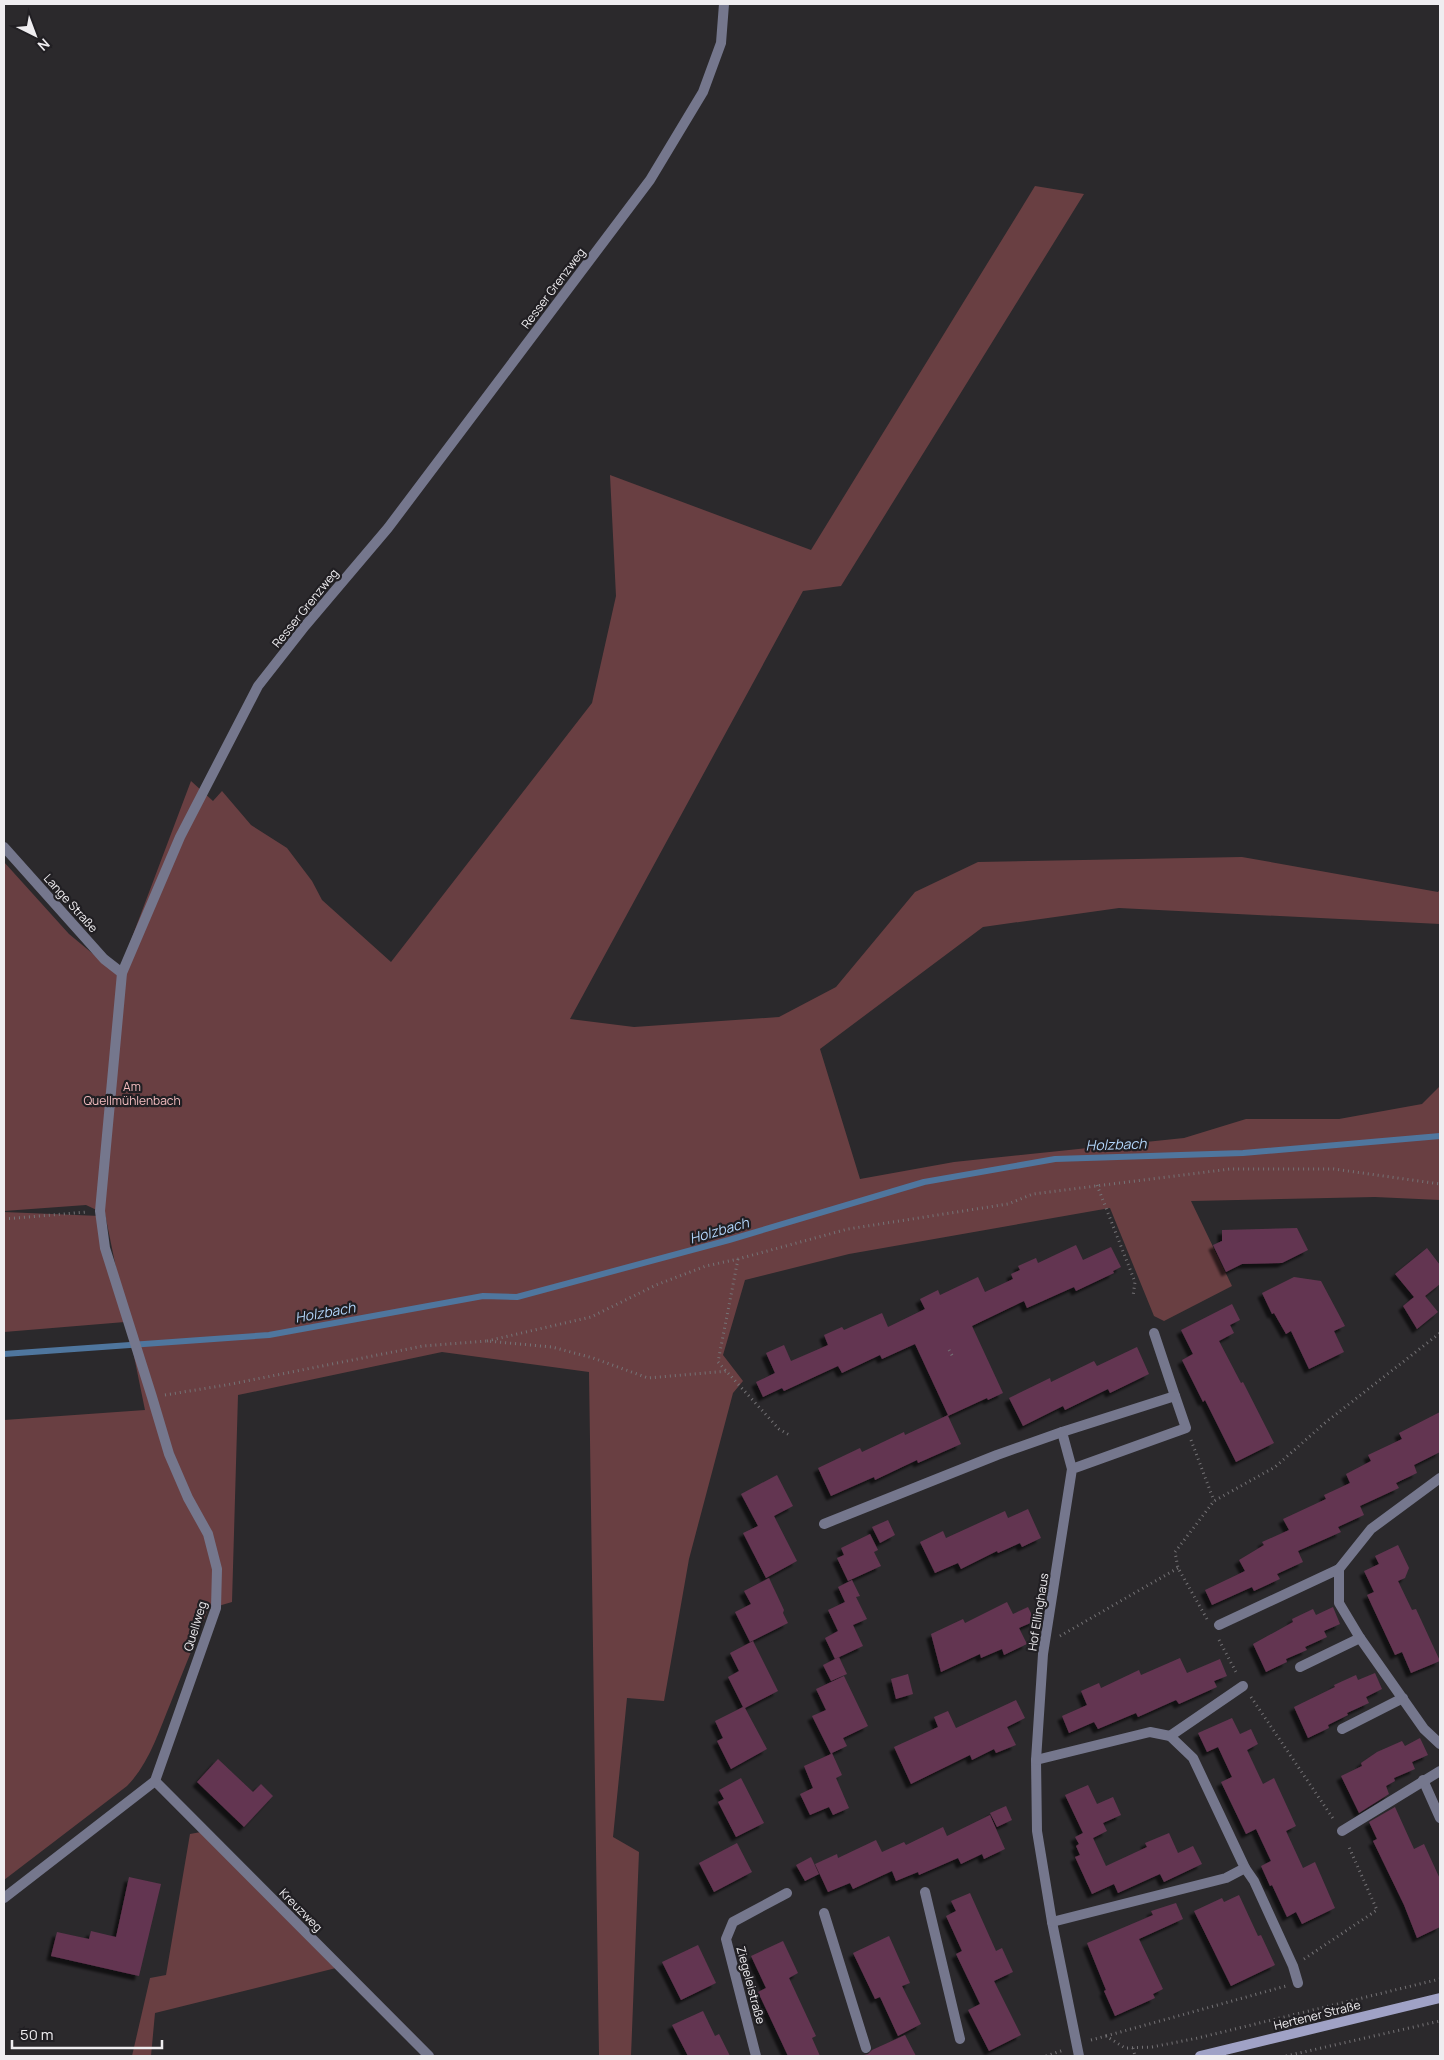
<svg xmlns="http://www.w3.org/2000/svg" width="1444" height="2060" viewBox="0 0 1444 2060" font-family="Manrope,sans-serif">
<defs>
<filter id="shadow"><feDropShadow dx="-4.5" dy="4.5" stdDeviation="1" flood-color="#0009"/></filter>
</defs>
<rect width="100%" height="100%" fill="#2b292c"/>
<g fill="#693f42">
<path d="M1035 186 1084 194 841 586 803 591 570 1019 634 1027 779 1017 836 987 915 892 978 862 1242 857 1438 892 1440 889V924L1119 908 983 927 820 1049 860 1179 954 1162 1184 1138 1246 1119H1339L1422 1104 1440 1086V1200L1375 1197 1191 1201 1232 1286 1164 1321 1154 1316 1110 1208 849 1254 745 1280 723 1355 743 1381 733 1393 689 1559 664 1701 627 1698 613 1837 639 1852 631 2056H599L589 1372 442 1352 238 1395 232 1602 208 1609C196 1640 183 1671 171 1702 159 1731 149 1764 127 1786L4 1880V1420L145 1410 105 1214 86 1205 4 1211V862L69 934 116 973 126 970 128 948 191 781 213 801 222 791 251 825 287 848 312 881 322 900 391 962 592 703 616 596 610 475 811 550Z"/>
<polygon points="4,1212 100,1216 125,1322 4,1332"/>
<polygon points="201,1832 336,1968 155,2013 151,2056 132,2056 150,1978 166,1975 190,1834"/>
</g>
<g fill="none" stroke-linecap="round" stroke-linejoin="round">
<polyline stroke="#4f769e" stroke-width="6" points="4,1354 269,1335 483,1296 517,1297 729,1240 924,1182 1055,1159 1243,1153 1440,1136"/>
</g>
<g fill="#633551" filter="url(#shadow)">
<polygon points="1297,1228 1308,1250 1282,1263 1242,1264 1226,1272 1213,1245 1222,1241 1222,1230"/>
<polygon points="1076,1245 1083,1260 1111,1247 1121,1267 1113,1271 1114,1273 1076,1291 1074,1287 1027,1308 1024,1301 972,1326 1003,1393 988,1400 987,1398 948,1416 961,1444 918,1463 917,1460 875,1480 874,1477 831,1496 818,1468 860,1448 862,1452 904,1432 905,1435 948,1415 915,1344 882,1359 880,1355 842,1373 838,1366 784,1391 782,1388 763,1397 756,1382 775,1373 766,1353 784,1345 791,1361 828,1345 824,1335 842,1327 844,1330 882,1313 888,1327 925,1309 920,1299 938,1290 940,1295 978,1277 985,1292 1013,1279 1011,1274 1020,1270 1018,1266 1036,1258 1038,1263"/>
<polygon points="1427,1248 1440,1265 1440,1284 1425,1296 1438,1312 1417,1329 1403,1306 1414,1297 1395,1274"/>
<polygon points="1294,1277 1321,1281 1345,1326 1334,1331 1344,1352 1309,1369 1291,1331 1286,1334 1274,1313 1272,1314 1262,1293"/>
<polygon points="1232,1304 1240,1320 1230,1325 1234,1333 1219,1341 1241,1383 1243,1382 1274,1443 1236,1462 1205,1400 1203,1402 1182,1360 1193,1354 1181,1330"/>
<polygon points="1137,1347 1149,1374 1110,1393 1108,1389 1065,1410 1063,1406 1023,1426 1009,1398 1050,1378 1051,1382 1094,1361 1097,1366"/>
<polygon points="1440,1412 1440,1452 1414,1465 1417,1473 1396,1483 1399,1488 1360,1506 1364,1515 1338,1527 1341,1532 1298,1551 1303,1562 1277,1574 1280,1579 1254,1591 1252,1587 1212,1605 1205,1590 1245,1571 1239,1560 1264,1545 1262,1542 1289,1530 1283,1519 1326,1499 1324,1495 1350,1483 1346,1474 1371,1461 1368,1455 1402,1439 1399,1433"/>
<polygon points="777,1475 793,1506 774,1516 797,1561 766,1578 743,1533 758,1526 741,1494"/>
<polygon points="1028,1509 1041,1538 1022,1547 1020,1543 998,1553 997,1551 961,1569 958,1563 935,1573 920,1542 943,1531 946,1538 1005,1511 1008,1518"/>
<polygon points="888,1520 895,1535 880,1543 872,1527"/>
<polygon points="870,1534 878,1550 874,1552 881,1566 848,1581 837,1558 844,1555 841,1548"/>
<polygon points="1398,1545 1409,1568 1405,1578 1398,1581 1412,1610 1416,1609 1440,1661 1411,1673 1402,1652 1395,1655 1367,1595 1374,1592 1364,1571 1379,1564 1375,1556"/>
<polygon points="769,1578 784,1610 783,1613 788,1623 750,1642 735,1612 751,1604 744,1591"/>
<polygon points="852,1580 860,1596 856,1597 867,1619 853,1625 863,1646 835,1659 825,1638 838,1631 828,1610 845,1602 838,1587"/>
<polygon points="1007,1602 1013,1614 1028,1607 1035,1621 1019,1628 1027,1644 1004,1655 1002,1649 981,1658 980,1654 941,1672 931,1634 963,1619 965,1623"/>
<polygon points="1333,1607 1340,1624 1324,1631 1327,1637 1305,1647 1307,1650 1286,1659 1287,1662 1266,1672 1253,1644 1293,1622 1292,1619 1313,1609 1316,1615"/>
<polygon points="753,1641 778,1691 745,1708 767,1749 731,1769 717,1741 723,1738 715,1721 743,1707 728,1677 739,1671 730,1653"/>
<polygon points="839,1657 847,1674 831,1681 823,1665"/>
<polygon points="1180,1658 1187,1673 1220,1659 1227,1676 1214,1681 1217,1687 1179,1704 1176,1700 1138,1717 1136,1713 1098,1729 1094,1722 1069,1733 1062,1716 1087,1705 1081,1691 1099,1683 1101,1688 1139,1670 1141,1675"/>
<polygon points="1375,1673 1382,1689 1366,1697 1369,1703 1347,1713 1348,1715 1328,1725 1329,1728 1308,1738 1294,1707 1335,1687 1334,1685 1356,1675 1358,1680"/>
<polygon points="908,1674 913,1694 896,1699 891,1679"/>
<polygon points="844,1676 868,1726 843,1738 847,1746 832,1753 842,1775 836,1778 849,1808 833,1815 829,1807 810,1815 800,1794 813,1788 804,1766 831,1754 812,1716 826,1710 816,1689"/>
<polygon points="1016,1700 1025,1718 1007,1727 1016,1745 996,1753 994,1749 972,1760 970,1755 911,1784 894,1747 938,1727 934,1717 948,1711 956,1728"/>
<polygon points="1232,1718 1240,1734 1251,1729 1258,1744 1247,1750 1263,1784 1274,1778 1296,1826 1286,1831 1303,1868 1315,1862 1335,1908 1302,1924 1296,1912 1287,1917 1272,1885 1270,1886 1261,1866 1271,1861 1256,1829 1246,1834 1221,1782 1232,1777 1218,1747 1207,1752 1198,1733"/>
<polygon points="1420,1738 1428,1755 1412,1762 1415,1769 1394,1778 1395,1781 1386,1786 1389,1794 1359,1813 1341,1776 1362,1766 1361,1763 1377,1752 1402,1741 1405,1746"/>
<polygon points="218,1759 253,1792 261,1784 273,1796 244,1827 197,1782"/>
<polygon points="741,1778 764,1823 736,1837 718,1802 724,1799 719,1790"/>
<polygon points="1088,1785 1097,1804 1113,1797 1121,1815 1103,1823 1107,1831 1093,1838 1106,1866 1147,1847 1145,1843 1169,1833 1178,1853 1193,1846 1202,1864 1164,1882 1160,1874 1118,1893 1114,1884 1092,1894 1075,1857 1080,1855 1076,1846 1079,1844 1075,1837 1083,1833 1065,1795"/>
<polygon points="1006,1806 1012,1820 997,1827 990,1813"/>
<polygon points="1395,1807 1414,1849 1424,1844 1440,1879 1440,1927 1417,1938 1404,1905 1373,1841 1377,1839 1369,1822"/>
<polygon points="990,1815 1005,1849 984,1859 982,1854 961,1864 958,1858 919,1875 918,1872 896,1881 892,1871 853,1889 850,1883 828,1892 815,1864 837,1854 838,1858 876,1840 882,1852 904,1842 906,1845 943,1827 947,1836"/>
<polygon points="737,1843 752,1872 714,1892 699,1863"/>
<polygon points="811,1857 819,1874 805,1881 796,1865"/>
<polygon points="129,1877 161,1884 139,1976 51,1956 57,1932 89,1939 91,1931 116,1937"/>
<polygon points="970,1893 996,1951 1002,1948 1013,1972 994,1981 1021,2035 989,2051 968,2010 980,2004 956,1954 962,1951 946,1916 956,1911 951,1901"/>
<polygon points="1239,1895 1258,1936 1261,1935 1275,1965 1231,1986 1194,1911 1222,1898 1224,1902"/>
<polygon points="1176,1903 1183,1919 1139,1939 1163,1989 1153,1994 1155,1998 1115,2016 1104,1991 1106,1990 1087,1943 1153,1915 1151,1911"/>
<polygon points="889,1936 910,1983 902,1986 921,2024 898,2036 880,1997 875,1999 853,1953"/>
<polygon points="783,1941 798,1973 789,1978 816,2036 812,2038 820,2056 788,2056 758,1992 766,1988 751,1956"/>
<polygon points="698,1945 716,1983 681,2000 662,1962"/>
<polygon points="703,2011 715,2036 719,2034 730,2056 688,2056 672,2025"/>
<polygon points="905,2035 916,2056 860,2056 868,2054 872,2050"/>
</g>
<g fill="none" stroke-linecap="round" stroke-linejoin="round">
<g stroke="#757376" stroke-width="3" stroke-dasharray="1 4" stroke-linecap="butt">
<polyline points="1097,1185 1135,1282 1133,1296"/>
<polyline points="4,1219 87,1212"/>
<polyline points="738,1259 718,1362 779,1429 791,1436"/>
<polyline points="487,1341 591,1317 656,1285 706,1266 738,1259 848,1229 1008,1204 1033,1194 1230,1169 1334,1169 1440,1184"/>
<polyline points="949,1350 953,1357"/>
<polyline points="165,1395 226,1385 423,1346 487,1341 552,1347 593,1358 648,1378 728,1371"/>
<polyline points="1191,1440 1214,1501"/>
<polyline points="1207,1619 1178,1568 1175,1552 1214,1501 1275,1467 1326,1422 1440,1333"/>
<polyline points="1060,1636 1178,1568"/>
<polyline points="1219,1640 1237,1674"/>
<polyline points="1251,1697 1334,1820"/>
<polyline points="1304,1959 1377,1910 1348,1845"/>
<polyline points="1106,2036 1286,1986"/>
<polyline points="1091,2040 1106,2036 1125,2048 1152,2047 1198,2038 1440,1979"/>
<polyline points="1133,2048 1135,2056"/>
<polyline points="1046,2056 1064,2050"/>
<polyline points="1286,2056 1440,2021"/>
</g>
<g stroke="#75778d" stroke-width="10">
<polyline points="4,847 104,959 122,973"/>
<polyline points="1219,1625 1339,1569"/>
<polyline points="1300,1667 1360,1638"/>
<polyline points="1342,1729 1403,1698"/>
<polyline points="1423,1780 1440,1818"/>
</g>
<g stroke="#75778d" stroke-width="10">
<polyline points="1154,1333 1175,1396"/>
<polyline points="1072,1469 1186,1428 1175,1396 1062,1432 1072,1469 1043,1654 1036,1760 1037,1831 1052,1922 1079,2056"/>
<polyline points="1440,1478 1371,1529 1339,1569 1339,1603 1360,1638 1424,1729 1440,1744"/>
<polyline points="824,1524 997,1455 1062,1432"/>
<polyline points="1170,1736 1243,1686"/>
<polyline points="1036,1760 1150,1732 1170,1736 1193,1758 1245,1868 1226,1878 1052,1922"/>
<polyline points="155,1781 429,2056"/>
<polyline points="1342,1831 1440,1771"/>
<polyline points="1245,1868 1254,1881 1293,1966 1298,1983"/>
<polyline points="925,1892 960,2039"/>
<polyline points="4,1898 155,1781 216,1608 217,1569 208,1534 188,1498 169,1454 152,1397 105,1248 100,1211 122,973 180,837 258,686 305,626 388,528 650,180 703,92 721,43 724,4"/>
<polyline points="824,1913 866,2048"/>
<polyline points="756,2056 726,1939 733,1922 787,1893"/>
</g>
<polyline stroke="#a0a2c6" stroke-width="10" points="1200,2056 1440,1998"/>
</g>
<g text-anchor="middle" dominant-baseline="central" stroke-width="4.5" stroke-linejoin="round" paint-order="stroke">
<g font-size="12" fill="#efedf0" stroke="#211f23">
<text transform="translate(553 288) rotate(-53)">Resser Grenzweg</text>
<text transform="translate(305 608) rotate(-51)">Resser Grenzweg</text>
<text transform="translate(71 903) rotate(48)">Lange Straße</text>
<text transform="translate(1038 1612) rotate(-81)">Hof Ellinghaus</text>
<text transform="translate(195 1626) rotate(-73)">Quellweg</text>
<text transform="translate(301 1910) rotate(45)">Kreuzweg</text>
<text transform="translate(751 1985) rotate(75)">Ziegeleistraße</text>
<text transform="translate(1317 2015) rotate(-14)">Hertener Straße</text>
</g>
<g font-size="12" fill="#f5bec1" stroke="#211f23">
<text x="132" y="1086">Am<tspan x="132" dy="14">Quellmühlenbach</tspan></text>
</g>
<g font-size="14" font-style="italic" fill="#b2d5fa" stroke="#211f23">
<text transform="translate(1116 1144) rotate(-2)">Holzbach</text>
<text transform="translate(719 1230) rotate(-16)">Holzbach</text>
<text transform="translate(325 1312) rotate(-10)">Holzbach</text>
</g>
</g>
<rect width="1444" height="2060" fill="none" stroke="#efedf0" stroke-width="10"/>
<g transform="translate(35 35) rotate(138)" stroke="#211f23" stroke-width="4" paint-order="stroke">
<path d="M0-4L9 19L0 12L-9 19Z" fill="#efedf0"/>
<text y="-8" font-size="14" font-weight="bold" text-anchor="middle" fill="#efedf0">N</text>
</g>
<path d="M12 2040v8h150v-8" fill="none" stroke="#efedf0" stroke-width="2.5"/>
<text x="20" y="2040" font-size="15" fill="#efedf0" stroke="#211f23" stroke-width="4" paint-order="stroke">50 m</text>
</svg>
